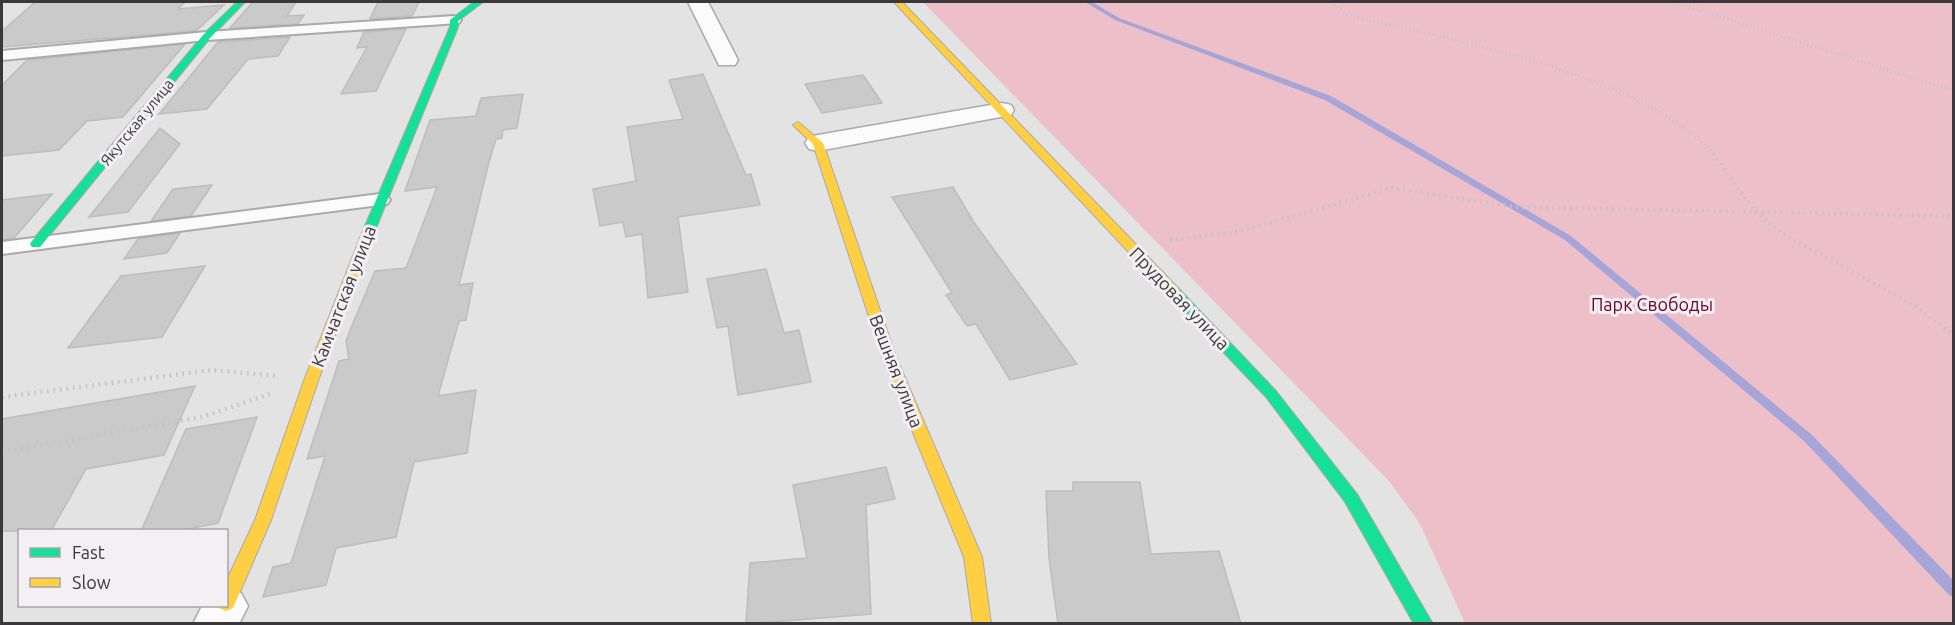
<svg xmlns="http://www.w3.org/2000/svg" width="1955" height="625" viewBox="0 0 1955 625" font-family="Ubuntu,sans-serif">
<rect width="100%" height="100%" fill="#e4e3e4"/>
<polygon fill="#edbfc9" points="923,2 1953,2 1953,623 1465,623 1420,524 1389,481"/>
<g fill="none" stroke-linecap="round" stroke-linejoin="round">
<polygon fill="#a7a5d7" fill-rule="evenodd" points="1085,2 1092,2 1119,18 1331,96 1571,236 1812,435 1954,581 1954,597 1949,595 1804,441 1565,240 1325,100 1115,20"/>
</g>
<g fill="#cbcacb" stroke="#bdbcbe" stroke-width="1.5">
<polygon points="35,2 185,2 178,9 224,5 196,31 2,47 2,31"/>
<polygon points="253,2 296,2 287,16 304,15 298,24 230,28"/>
<polygon points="378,2 419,2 412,16 370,19"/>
<polygon points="406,29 376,91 341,94 367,47 357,48 364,32"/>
<polygon points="290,37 278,56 248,59 207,109 159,114 218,42"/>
<polygon points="185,44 123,117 87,121 59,150 2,156 2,85 27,60"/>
<polygon points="703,74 746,175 751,174 760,205 678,217 688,292 648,298 642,234 626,237 623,222 600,226 593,189 636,181 627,127 683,119 669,80"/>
<polygon points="863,75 882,103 822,113 805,84"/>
<polygon points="523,94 517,128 503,130 502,138 496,139 489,162 459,285 473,283 466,320 459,321 438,396 476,390 467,453 414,462 396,537 336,548 326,585 263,597 273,567 291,563 325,456 307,459 339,361 349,359 346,341 353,323 375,271 406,268 437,187 405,191 430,120 476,116 481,98"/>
<polygon points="160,128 180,144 128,212 89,217"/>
<polygon points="212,185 191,216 151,221 173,189"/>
<polygon points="953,187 973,221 1077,364 1010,380 976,324 967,326 946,295 952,293 892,197"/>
<polygon points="52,194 14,238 2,240 2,200"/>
<polygon points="180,233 167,253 124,259 138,239"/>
<polygon points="205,266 162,337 68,348 121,276"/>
<polygon points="766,269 784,333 799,330 811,382 738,395 728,326 717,328 707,279"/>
<polygon points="195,386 164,455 86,469 51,531 2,531 2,419"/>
<polygon points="257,417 218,523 178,531 141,531 186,429"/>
<polygon points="886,467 895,499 866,505 871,614 746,624 750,563 807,558 793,485"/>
<polygon points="1073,482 1140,482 1151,554 1219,551 1241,624 1058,624 1049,558 1046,491 1073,491"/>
</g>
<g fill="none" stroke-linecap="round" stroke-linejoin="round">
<defs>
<g id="lane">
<polygon points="454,16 461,20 459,23 207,40 2,60 2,51 207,32"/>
<polygon points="380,194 387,196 390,200 387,204 2,254 2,242"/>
</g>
<g id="street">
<polygon points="688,2 708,2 738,60 735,65 719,65"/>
<polygon points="1002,103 1011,105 1014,110 1011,115 818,151 809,149 805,143 809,137 818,135"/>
<polygon points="226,588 241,593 248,606 239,624 193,624 202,606 226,606"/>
</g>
<g id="fast">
<polygon points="237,2 245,2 210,38 40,247 32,247 30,244 32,241 204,34"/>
<polygon points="474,2 483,2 458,21 458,27 374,233 372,236 364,236 362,233 450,27 450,20"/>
<polygon points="1173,287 1178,288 1276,391 1357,494 1433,624 1414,624 1345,502 1266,397 1168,294 1166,291 1168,288"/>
</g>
<g id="slow">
<polygon points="894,2 902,2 1178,288 1180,291 1178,294 1168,294"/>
<polygon points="798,122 823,143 896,357 982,557 991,624 973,624 964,557 882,357 813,144 793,125"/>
<polygon points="368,229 374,233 319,378 271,520 233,608 226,611 219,608 218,606 226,606 226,582 255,520 305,378 362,233"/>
</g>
</defs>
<use href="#lane" stroke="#aba9ab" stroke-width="4"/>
<use href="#street" stroke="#aba9ab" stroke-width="3"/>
<use href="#fast" stroke="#aba9ab" stroke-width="2"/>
<use href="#slow" stroke="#aba9ab" stroke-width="2"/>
<g stroke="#c4c3c4" stroke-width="3" stroke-dasharray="1 3" stroke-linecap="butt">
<path d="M1331 2 1348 15C1452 41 1643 73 1714 155"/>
<polyline points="1674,2 1954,91"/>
</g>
<g stroke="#c4c3c4" stroke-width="4" stroke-dasharray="1.5 4.5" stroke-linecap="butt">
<polyline points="1713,154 1756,213 1781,233 1914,305 1954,335"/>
<polyline points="1170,240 1241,231 1392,188 1517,207 1954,216"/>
</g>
<g stroke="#c4c3c4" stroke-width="4.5" stroke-dasharray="1.5 5" stroke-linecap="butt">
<polyline points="2,397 212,370 276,376"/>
<polyline points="2,452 202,417 270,394"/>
</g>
<use href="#lane" fill="#fbfbfb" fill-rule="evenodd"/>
<use href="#street" fill="#fbfbfb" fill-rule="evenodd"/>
<use href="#fast" fill="#16e098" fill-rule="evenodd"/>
<use href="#slow" fill="#ffcf43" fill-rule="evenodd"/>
</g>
<g text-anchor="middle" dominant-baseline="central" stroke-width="6" stroke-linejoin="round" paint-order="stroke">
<g font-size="15" fill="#3a383a" stroke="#f3eff3">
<text transform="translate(137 122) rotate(-51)">Якутская улица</text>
</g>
<g font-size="18" fill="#3a383a" stroke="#f3eff3">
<text transform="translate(343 296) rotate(-69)">Камчатская улица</text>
<text transform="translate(1180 298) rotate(46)">Прудовая улица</text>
<text transform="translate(897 371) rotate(69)">Вешняя улица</text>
</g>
<g font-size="18" fill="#6b012d" stroke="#f3eff3">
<text x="1652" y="304">Парк Свободы</text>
</g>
</g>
<rect width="1955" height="625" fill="none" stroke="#3a383a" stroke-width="6"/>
<rect x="18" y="529" width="210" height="78" fill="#f3eff3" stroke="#a9a6a9" stroke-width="1.5"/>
<rect x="30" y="548" width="30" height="9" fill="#16e098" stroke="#a9a6a9" stroke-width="1.5"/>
<text x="72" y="559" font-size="18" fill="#3a383a">Fast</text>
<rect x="30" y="578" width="30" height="9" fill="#ffcf43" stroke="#a9a6a9" stroke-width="1.5"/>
<text x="72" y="589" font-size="18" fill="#3a383a">Slow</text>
</svg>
